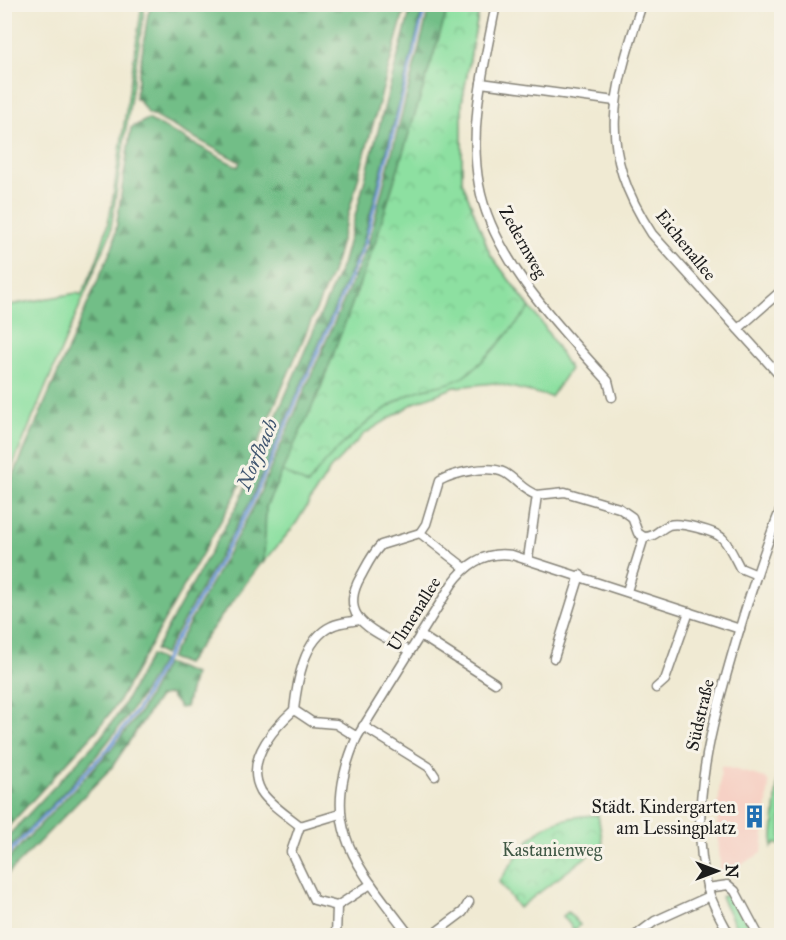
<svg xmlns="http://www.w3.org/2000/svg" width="786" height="940" viewBox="0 0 786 940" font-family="'IM FELL Great Primer',serif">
<defs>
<pattern id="forest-firs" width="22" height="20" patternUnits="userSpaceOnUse" patternTransform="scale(1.5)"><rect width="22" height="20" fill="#72be87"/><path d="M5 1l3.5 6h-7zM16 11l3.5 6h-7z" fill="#5d9a6e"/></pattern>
<pattern id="park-crowns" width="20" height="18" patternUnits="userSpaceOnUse" patternTransform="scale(1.5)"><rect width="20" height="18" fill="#8de0a1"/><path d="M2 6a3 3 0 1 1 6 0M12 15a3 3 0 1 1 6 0" fill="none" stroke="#79c08a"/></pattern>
</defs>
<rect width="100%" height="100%" fill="#f7f3e8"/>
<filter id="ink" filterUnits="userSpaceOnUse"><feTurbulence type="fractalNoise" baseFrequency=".0167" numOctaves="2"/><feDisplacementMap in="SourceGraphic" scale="12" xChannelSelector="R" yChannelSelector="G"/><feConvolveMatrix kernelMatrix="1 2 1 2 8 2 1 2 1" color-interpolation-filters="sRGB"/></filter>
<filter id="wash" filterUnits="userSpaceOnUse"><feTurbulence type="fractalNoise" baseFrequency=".008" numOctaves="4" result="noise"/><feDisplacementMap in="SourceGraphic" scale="24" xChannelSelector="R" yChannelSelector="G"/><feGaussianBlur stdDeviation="1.35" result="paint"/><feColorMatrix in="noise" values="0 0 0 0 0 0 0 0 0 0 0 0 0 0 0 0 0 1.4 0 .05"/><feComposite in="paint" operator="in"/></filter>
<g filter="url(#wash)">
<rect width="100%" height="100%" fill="#f0ead3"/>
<polygon fill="#f6d1c5" points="721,766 766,778 769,783 762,853 721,875 717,826"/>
<g fill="#8de0a1" stroke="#547e5e" stroke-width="1.5">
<path d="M142 5H145L110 234 5 484V306L77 293 81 295C97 266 106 236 112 204Z"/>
<polygon points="449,5 486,5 479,10 462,102 462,181 490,254 544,326 570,369 551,397 494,383 455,387 414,403 364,434 330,469 295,525 263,563 266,507 320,390 375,243"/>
<polygon points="781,773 781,846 776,843 772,847 778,776"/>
<polygon points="728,894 732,895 754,935 740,935 721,897"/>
<polygon points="568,912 580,925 574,930 563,916"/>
</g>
<g fill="url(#forest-firs)" stroke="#476d52" stroke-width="1.5">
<polygon points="153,4 252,7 260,4 406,5 332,273 235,496 117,704 97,730 5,830 5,495 114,243 131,128 148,119 238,167 240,162 148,113 138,99 135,99 148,14"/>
<polygon points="412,4 424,5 363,242 250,502 164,655 155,650 240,500 342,265"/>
<polygon points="430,5 449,5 375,243 320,390 266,507 264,559 186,664 170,658 255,504 368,245"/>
<path d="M151 655 162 660C124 734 63 794 5 853V839L100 738 118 714Z"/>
<polygon points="166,663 194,674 186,707 180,708 169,694 159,697 112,767 5,877 5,862 110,751 140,712"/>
</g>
<g fill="url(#park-crowns)" stroke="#547e5e" stroke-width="1.5">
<path d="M449 5H486L479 10 462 102V181L490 254 530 308C508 332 491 357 463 377 450 386 429 386 415 392 383 405 325 456 308 485L282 471 320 390 375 243Z"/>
<path d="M598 815 603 844 519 908 499 882C531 836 538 817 598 815Z"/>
</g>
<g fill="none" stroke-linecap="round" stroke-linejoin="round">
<polyline stroke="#6d9cd6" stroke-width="3" points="4,858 108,749 137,710 252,503 365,243 426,4"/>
</g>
</g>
<g filter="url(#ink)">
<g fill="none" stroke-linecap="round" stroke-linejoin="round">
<defs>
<g id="street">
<path d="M496 4C485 62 468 126 479 185 492 258 560 328 608 381L612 397"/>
<path d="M642 4C612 96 596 148 652 234L782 378"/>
<polyline points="481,83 615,101"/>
<polyline points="738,329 782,290"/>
<polyline points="528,559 537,495 565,492 619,508 632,517 638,533 644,537"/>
<path d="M465 568 420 533 426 524 439 481C454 473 489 464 505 473 517 480 523 491 537 495"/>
<path d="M627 591 644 537C656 537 659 529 669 525 680 522 716 531 723 539 730 547 735 559 740 568L757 575"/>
<polyline points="420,635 495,683"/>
<path d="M409 651C377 631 335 621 361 576 367 565 372 554 381 545L420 533"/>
<polyline points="554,658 580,575"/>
<polyline points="656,688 665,680 689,612"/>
<path d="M294 710C274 728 244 760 261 791 269 804 288 816 300 826L340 814"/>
<polyline points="363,726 429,767 435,776"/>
<path d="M357 737 336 724 312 722 294 710C297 683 303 639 332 626 340 622 350 622 359 620"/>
<polyline points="300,826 291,852 314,900 337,906 371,884"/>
<polyline points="707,888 728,885 735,891 759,936"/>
<polyline points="336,936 337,906"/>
<path d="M410 936C357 865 317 829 357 737L452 584C467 563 486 551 512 555L740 629"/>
<polyline points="431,936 463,912 469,902"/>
<polyline points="635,936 655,921 710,896"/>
<path d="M730 936C722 920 711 903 707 886 688 807 712 724 734 648 748 600 763 552 782 506"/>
</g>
</defs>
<use href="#street" stroke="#868378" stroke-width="11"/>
<use href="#street" stroke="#fff" stroke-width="8"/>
</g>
</g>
<defs>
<symbol id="building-bare" viewBox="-9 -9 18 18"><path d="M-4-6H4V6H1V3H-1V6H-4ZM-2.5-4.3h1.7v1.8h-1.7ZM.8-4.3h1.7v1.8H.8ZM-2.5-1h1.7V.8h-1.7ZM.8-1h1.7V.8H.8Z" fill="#1f6fb2" stroke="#f7f3e8" stroke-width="2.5" paint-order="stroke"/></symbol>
</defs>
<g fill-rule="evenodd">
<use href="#building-bare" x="738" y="800" width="33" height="33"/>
</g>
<g text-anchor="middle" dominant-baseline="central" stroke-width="6" stroke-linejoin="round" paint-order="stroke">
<g font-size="18" fill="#1c1c1c" stroke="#f7f3e8">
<text transform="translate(523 242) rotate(61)">Zedernweg</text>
<text transform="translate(686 245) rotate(51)">Eichenallee</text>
<text transform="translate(414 614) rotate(-58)">Ulmenallee</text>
<text transform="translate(700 715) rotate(-77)">Südstraße</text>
</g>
<g font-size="18" fill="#1c1c1c" stroke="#f7f3e8" text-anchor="end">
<text x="736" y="807">Städt. Kindergarten<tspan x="736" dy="21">am Lessingplatz</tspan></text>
</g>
<g font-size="18" fill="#3e5744" stroke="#f7f3e8">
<text x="552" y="850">Kastanienweg</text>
</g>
<g font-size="20" font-style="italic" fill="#405670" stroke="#f7f3e8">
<text transform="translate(257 454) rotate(-67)">Norfbach</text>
</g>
</g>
<rect width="786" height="940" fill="none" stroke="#f7f3e8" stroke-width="24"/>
<g transform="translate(717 871) rotate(90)" stroke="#f7f3e8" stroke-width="4.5" paint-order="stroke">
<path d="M0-4.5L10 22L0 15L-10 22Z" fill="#1c1c1c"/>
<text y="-9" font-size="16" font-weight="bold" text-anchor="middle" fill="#1c1c1c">N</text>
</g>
</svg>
